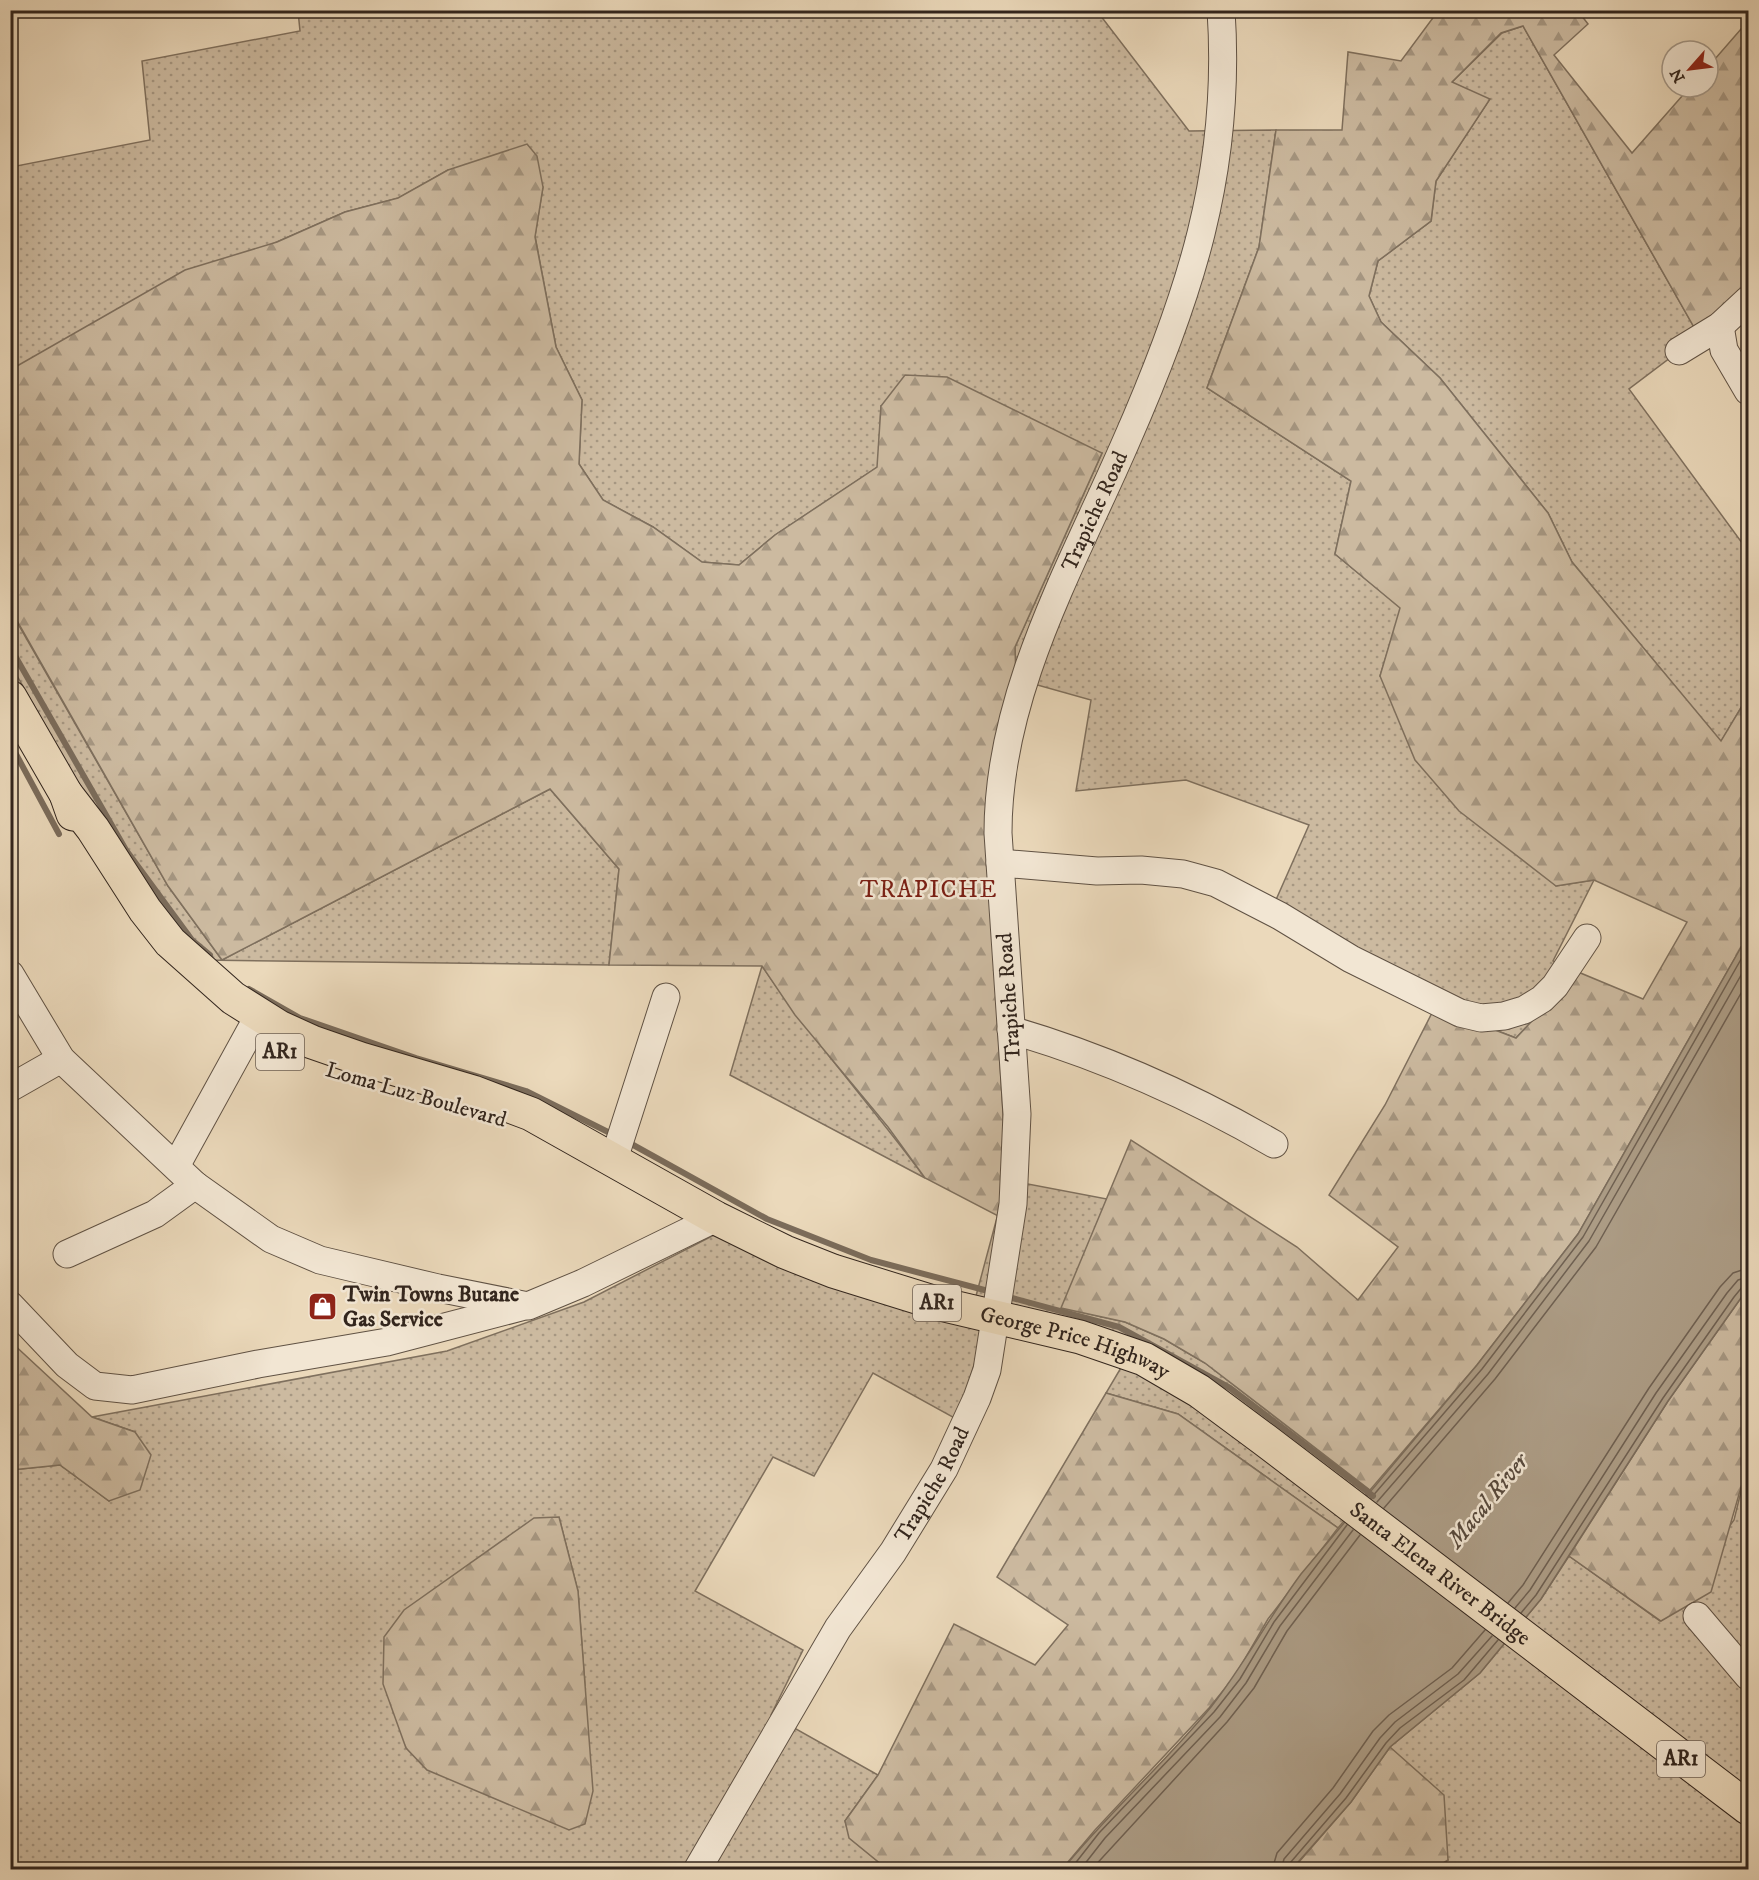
<svg xmlns="http://www.w3.org/2000/svg" width="1759" height="1880" viewBox="0 0 1759 1880" font-family="'IM FELL DW Pica',serif">
<defs>
<pattern id="grass-dots" width="8" height="8" patternUnits="userSpaceOnUse" patternTransform="scale(1.5)"><rect width="8" height="8" fill="#ccbaa0"/><path d="M2 2h.1M6 6h.1" fill="none" stroke="#a69782" stroke-width="1.8" stroke-linecap="round"/></pattern>
<pattern id="forest-firs" width="22" height="20" patternUnits="userSpaceOnUse" patternTransform="scale(1.5)"><rect width="22" height="20" fill="#ccbaa0"/><path d="M5 1l3.5 6h-7zM16 11l3.5 6h-7z" fill="#a69782"/></pattern>
</defs>
<rect width="100%" height="100%" fill="#ebd9bb"/>
<filter id="stains"><feTurbulence type="fractalNoise" baseFrequency=".00333" numOctaves="4"/><feColorMatrix values="0 0 0 0 .2 0 0 0 0 .09 0 0 0 0 .02 0 0 0 .5 -.17"/></filter>
<radialGradient id="worn" r=".72"><stop offset=".6" stop-color="#630" stop-opacity="0"/><stop offset="1" stop-color="#630" stop-opacity=".3"/></radialGradient>
<g fill="url(#grass-dots)" stroke="#7f705e" stroke-width="1.5" fill-rule="evenodd">
<polygon points="298,11 1097,11 1189,131 1276,130 1259,247 1207,388 1351,481 1335,554 1401,608 1380,676 1556,886 1594,880 1553,961 1578,972 1516,1038 1435,1007 1268,918 1309,825 1186,780 1076,791 1091,700 1016,679 1015,647 1102,453 881,406 878,467 775,535 739,565 702,562 653,527 603,500 579,464 582,400 556,347 535,236 543,187 448,170 399,198 345,212 277,242 11,370 11,167 150,140 142,61 300,31"/>
<polygon points="1523,26 1699,336 1629,389 1748,551 1748,696 1721,742 1572,562 1548,513 1440,378 1381,322 1369,296 1378,261 1431,221 1436,181 1489,100 1451,83 1502,33"/>
<polygon points="10,610 168,886 222,960 550,789 619,869 609,965 201,960 102,827 11,665"/>
<path d="M762 966C812 1040 872 1106 925 1178L730 1075Z"/>
<polygon points="1007,1180 1107,1199 1062,1308 1125,1322 1164,1339 1205,1363 1370,1490 1338,1528 1178,1414 1106,1393 1122,1366 1271,1427 1057,1316 976,1296"/>
<path d="M714 1235 799 1275 984 1331 958 1420 873 1373 814 1476 773 1457 695 1591 803 1650 771 1715 878 1775 845 1821 850 1838 887 1869H11V1470L60 1465 109 1501 135 1432 92 1417 447 1351 584 1302ZM559 1517 578 1591 585 1686Z"/>
<polygon points="1748,1463 1748,1869 1434,1869 1448,1860 1390,1747 1480,1673 1541,1599 1569,1556 1660,1621 1734,1520"/>
</g>
<g fill="url(#forest-firs)" stroke="#7f705e" stroke-width="1.5">
<polygon points="1438,11 1578,11 1588,24 1554,55 1632,153 1690,87 1708,87 1708,67 1748,21 1748,283 1699,336 1523,26 1501,33 1452,82 1490,99 1436,181 1431,221 1378,261 1369,296 1381,322 1440,378 1548,513 1572,562 1721,741 1748,696 1748,935 1578,1234 1477,1365 1370,1490 1205,1363 1164,1339 1125,1322 1061,1308 1131,1140 1297,1247 1358,1300 1398,1247 1329,1195 1385,1105 1435,1007 1516,1038 1578,972 1643,999 1687,922 1594,880 1556,886 1459,811 1415,760 1380,676 1400,608 1335,554 1351,481 1207,388 1259,247 1276,130 1342,130 1348,52 1401,61"/>
<polygon points="527,144 537,156 543,187 535,237 556,347 582,400 579,464 603,500 653,527 702,562 739,565 775,535 877,467 881,406 905,375 947,377 1102,453 1015,647 1016,679 985,814 1007,1180 998,1216 925,1178 888,1127 795,1015 762,966 609,965 619,869 550,789 222,960 168,886 11,610 10,370 185,270 277,242 345,212 398,198 448,170"/>
<polygon points="1748,1288 1748,1463 1711,1592 1661,1621 1569,1556 1668,1401"/>
<polygon points="10,1341 92,1417 135,1432 151,1455 140,1490 109,1501 60,1465 11,1470"/>
<polygon points="1106,1393 1178,1414 1338,1528 1268,1619 1235,1676 1209,1708 1095,1830 1062,1869 887,1869 849,1838 845,1821 878,1775 954,1624 1035,1665 1068,1625 997,1577"/>
<polygon points="559,1517 578,1591 593,1791 585,1824 569,1830 427,1770 406,1748 383,1684 384,1637 404,1610 534,1518"/>
<polygon points="1390,1747 1444,1795 1448,1860 1434,1869 1292,1870 1351,1802"/>
</g>
<path fill="#ac9c85" stroke="#7b6c5b" stroke-width="1.5" d="M1748 935V1288L1668 1401 1541 1599 1480 1673 1390 1747 1351 1802 1292 1869 1062 1870C1109 1812 1164 1764 1211 1707 1244 1665 1269 1617 1301 1574L1477 1365 1578 1234Z"/>
<g fill="none" stroke-linecap="round" stroke-linejoin="round">
<g stroke="#6f6051" stroke-width="1.5">
<polyline points="1371,1498 1482,1369 1583,1237 1748,947"/>
<polyline points="1377,1502 1488,1374 1589,1241 1748,963"/>
<polyline points="1384,1508 1495,1379 1596,1247 1748,981"/>
<polyline points="1508,1603 1523,1585 1649,1388 1720,1287 1733,1273 1748,1268"/>
<polyline points="1515,1608 1530,1590 1656,1393 1727,1293 1738,1280 1748,1277"/>
<polyline points="1521,1613 1536,1595 1663,1398 1734,1297 1743,1286 1748,1285"/>
<polyline points="1070,1870 1099,1833 1214,1712 1240,1679 1274,1622 1347,1525"/>
<polyline points="1080,1870 1105,1838 1220,1717 1246,1683 1280,1626 1353,1530"/>
<polyline points="1091,1870 1227,1722 1254,1688 1287,1631 1360,1535"/>
<polyline points="1272,1870 1277,1853 1333,1788 1373,1731 1389,1715 1452,1668 1485,1630"/>
<polyline points="1281,1870 1284,1859 1340,1794 1380,1738 1395,1722 1458,1674 1492,1636"/>
<polyline points="1288,1870 1290,1863 1346,1798 1386,1743 1400,1728 1464,1680 1498,1640"/>
</g>
<g stroke="#7b6c5b" stroke-width="6">
<polyline points="10,647 126,850 192,940 210,955"/>
<polyline points="10,743 59,834"/>
<polyline points="249,989 300,1018 416,1058 526,1091 614,1135"/>
<polyline points="626,1141 767,1219 871,1260 992,1292"/>
<polyline points="1005,1296 1119,1327 1230,1388 1373,1496"/>
</g>
<defs>
<g id="minor">
<polyline points="1720,326 1724,350 1748,391"/>
<polyline points="1679,351 1720,326 1748,300"/>
<polyline points="1000,863 1097,871 1141,870 1183,874 1216,883 1280,916 1351,959 1460,1013 1481,1018 1504,1016 1524,1010 1542,999 1555,986 1587,938"/>
<polyline points="10,974 61,1059 195,1185 271,1239 320,1260 438,1288 528,1306 583,1283 716,1218"/>
<path d="M1011 1030C1103 1057 1191 1096 1274 1144"/>
<polyline points="10,1088 61,1059"/>
<polyline points="613,1162 666,997"/>
<polyline points="176,1166 259,1015"/>
<polyline points="67,1254 155,1214 195,1185"/>
<polyline points="10,1305 67,1365 95,1386 132,1390 258,1364 387,1342 521,1307"/>
<polyline points="1697,1616 1748,1676"/>
<path id="s1" d="M697 1870 838 1628 893 1552 944 1469 977 1398 987 1370 1013 1204 1017 1114 998 833C998 694 1071 568 1125 444 1189 299 1232 171 1221 10"/>
</g>
<g id="highway">
<polyline points="10,697 66,794 73,814"/>
<path id="s2" d="M66 794 93 829 145 910 170 942 233 998 279 1027 312 1042 361 1059 473 1092 531 1114 716 1218 785 1252 833 1271 936 1303 1080 1337 1144 1359 1199 1391 1265 1440 1748 1808"/>
</g>
</defs>
<use href="#minor" stroke="#605244" stroke-width="29"/>
<use href="#highway" stroke="#32251d" stroke-width="35"/>
<use href="#minor" stroke="#f2e6d3" stroke-width="27"/>
<use href="#highway" stroke="#ebd9bb" stroke-width="33"/>
</g>
<defs>
<symbol id="shop-square" viewBox="-11 -11 22 22"><rect x="-9" y="-9" width="18" height="18" rx="4" fill="#8f2418" stroke="#f2e6d3"/><path d="M-5-2.5h2.3a2.7 3.5 0 0 1 5.4 0H5L5.5 6h-11ZM-1.5-2.5h3a1.5 2.3 0 0 0-3 0Z" fill="#fff"/></symbol>
</defs>
<g fill-rule="evenodd">
<use href="#shop-square" x="306" y="1290" width="33" height="33"/>
</g>
<g text-anchor="middle" dominant-baseline="central" stroke-width="5" stroke-linejoin="round" paint-order="stroke">
<g fill="#f2e6d3" stroke="#6c5f54" stroke-width="1.5">
<rect x="256" y="1034" width="48" height="36" rx="4.5"/>
<rect x="913" y="1285" width="48" height="36" rx="4.5"/>
<rect x="1657" y="1741" width="48" height="36" rx="4.5"/>
</g>
<g font-size="21" font-weight="bold" fill="#32251d">
<text x="280" y="1052">AR1</text>
<text x="937" y="1303">AR1</text>
<text x="1681" y="1759">AR1</text>
</g>
<g font-size="22" fill="#32251d" stroke="#f2e6d3">
<text stroke="none"><textPath href="#s1" startOffset="1458">Trapiche Road</textPath></text>
<text transform="translate(1009 997) rotate(-94)">Trapiche Road</text>
<text transform="translate(416 1095) rotate(16)">Loma Luz Boulevard</text>
<text stroke="none"><textPath href="#s2" startOffset="1180">George Price Highway</textPath></text>
<text stroke="none"><textPath href="#s1" startOffset="452">Trapiche Road</textPath></text>
<text stroke="none"><textPath href="#s2" startOffset="1617">Santa Elena River Bridge</textPath></text>
</g>
<g font-size="22" font-weight="bold" fill="#32251d" stroke="#f2e6d3" text-anchor="start">
<text x="343" y="1294">Twin Towns Butane<tspan x="343" dy="25">Gas Service</tspan></text>
</g>
<g font-size="24" letter-spacing="1.5" fill="#7a1f14" stroke="#f2e6d3">
<text x="929" y="890">TRAPICHE</text>
</g>
<g font-size="24" font-style="italic" fill="#57493c" stroke="#f2e6d3">
<text transform="translate(1488 1501) rotate(-51)">Macal River</text>
</g>
</g>
<rect width="1759" height="1880" fill="none" stroke="#ebd9bb" stroke-width="36"/>
<rect x="12" y="12" width="1735" height="1856" fill="none" stroke="#32251d" stroke-width="3"/>
<rect x="18" y="18" width="1723" height="1844" fill="none" stroke="#32251d" stroke-width="1.5"/>
<g transform="translate(1690 69) rotate(242)"><circle r="28" fill="#f2e6d3" stroke="#a5998a" stroke-width="1.5"/>
<path d="M0-4.5L10 22L0 15L-10 22Z" fill="#8f2418"/>
<text y="-9" font-size="16" font-weight="bold" text-anchor="middle" fill="#32251d">N</text>
</g>
<rect width="100%" height="100%" filter="url(#stains)"/>
<rect width="100%" height="100%" fill="url(#worn)"/>
</svg>
